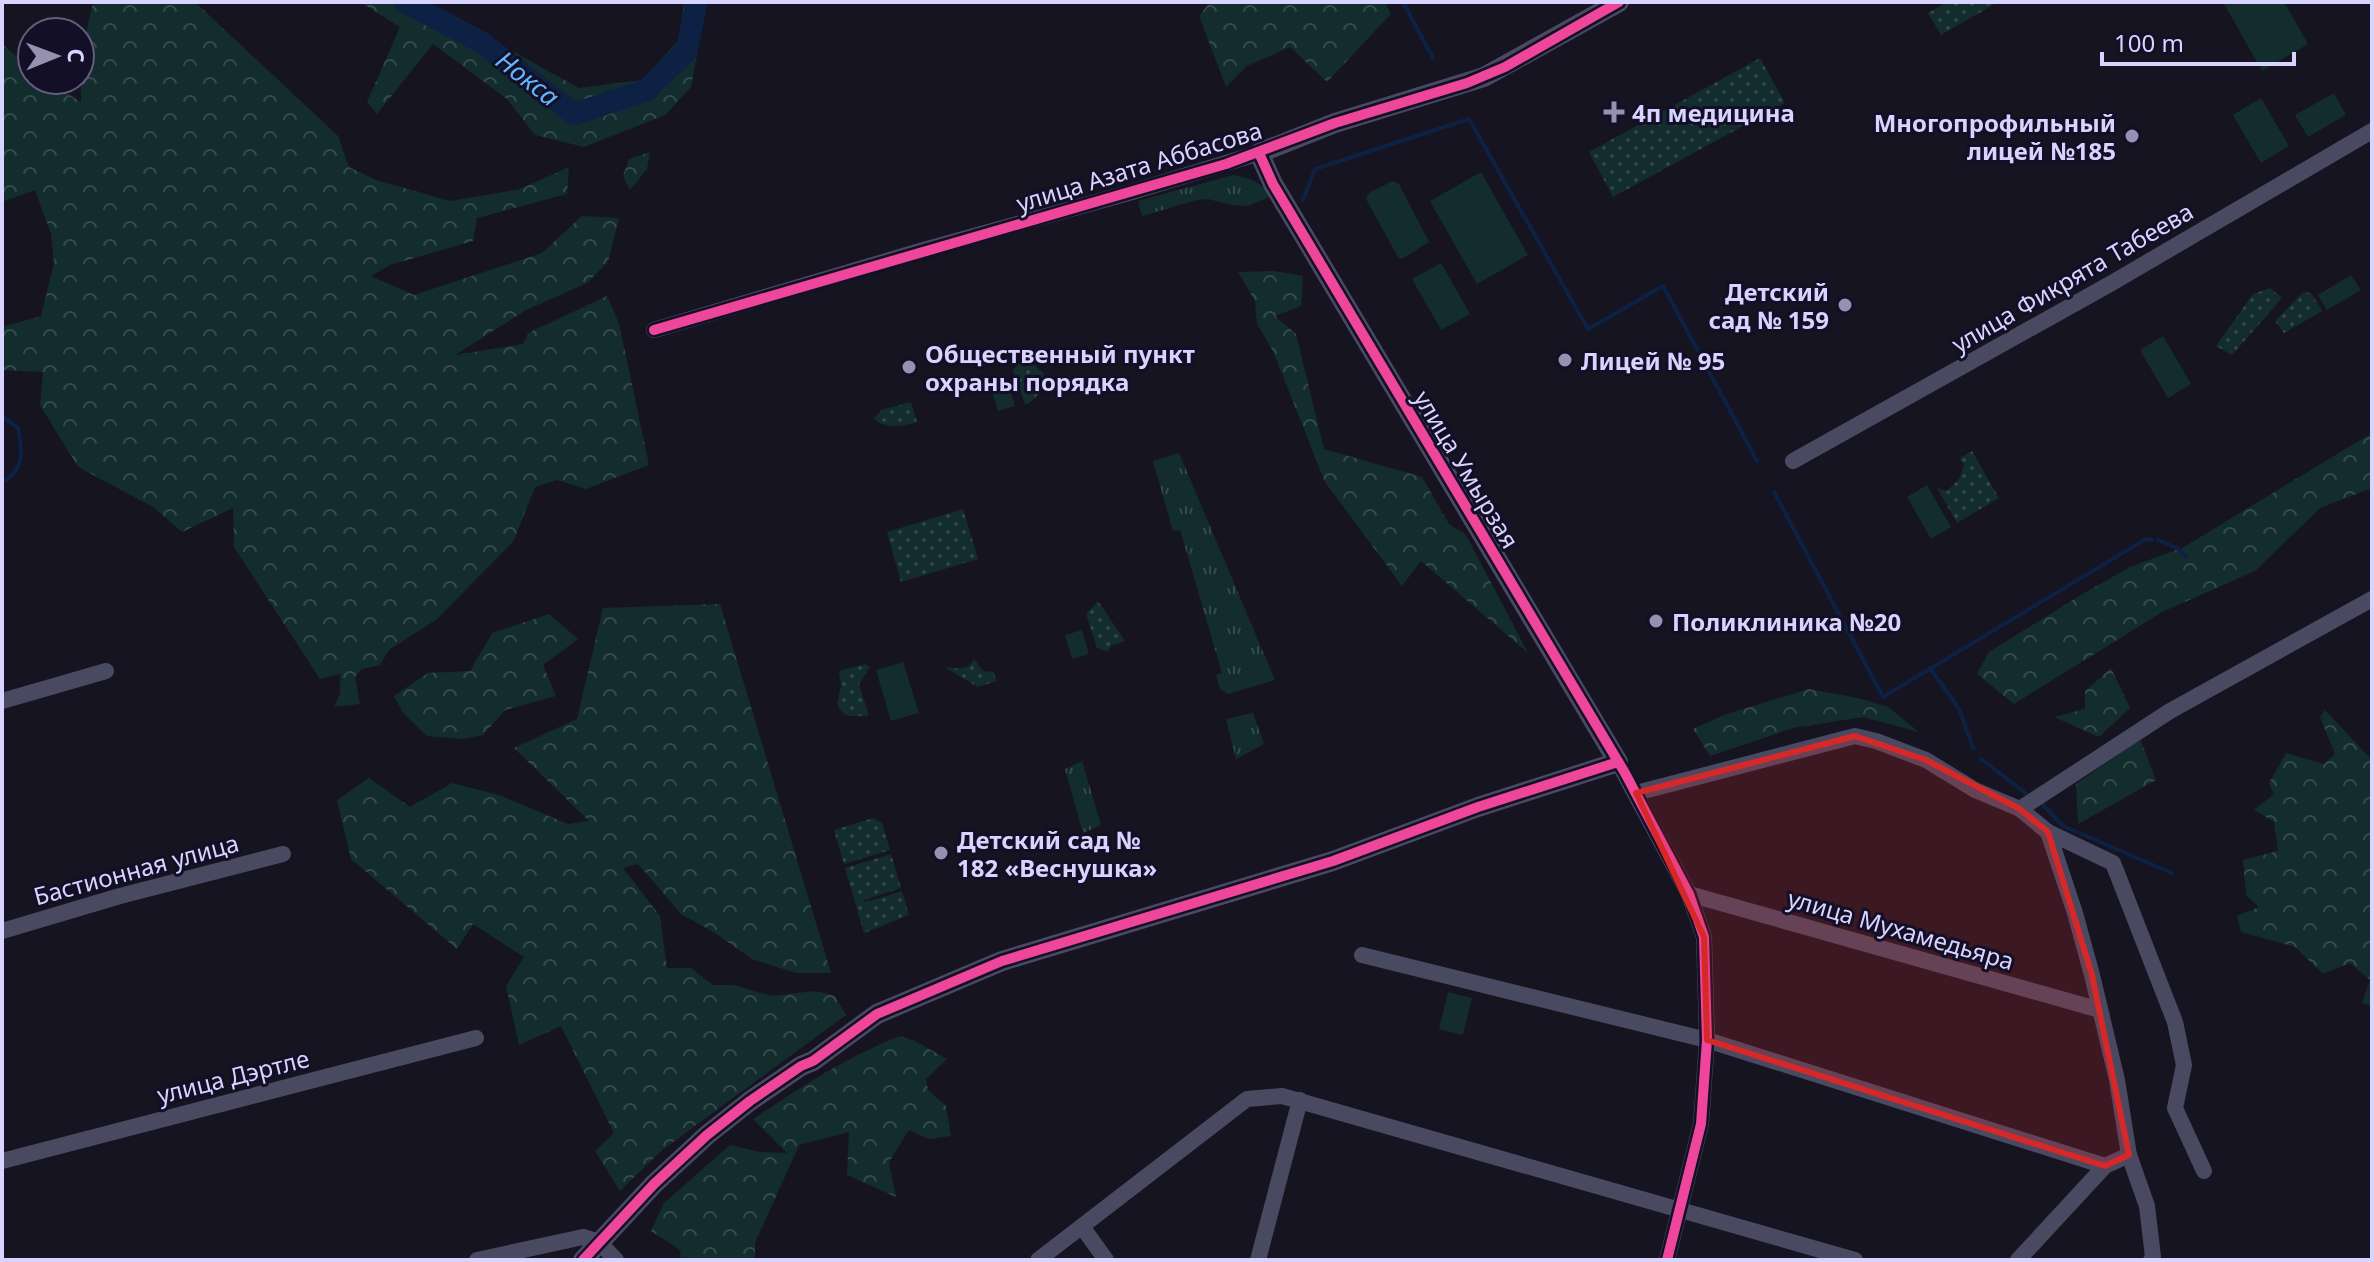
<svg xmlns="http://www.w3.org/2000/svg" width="2374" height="1262" viewBox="0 0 2374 1262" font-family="'Noto Sans',sans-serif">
<defs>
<pattern id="grass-tufts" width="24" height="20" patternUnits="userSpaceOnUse" patternTransform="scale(2)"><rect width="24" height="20" fill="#132c2d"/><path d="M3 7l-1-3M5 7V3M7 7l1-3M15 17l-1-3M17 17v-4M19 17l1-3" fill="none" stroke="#354a4c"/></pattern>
<pattern id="forest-crowns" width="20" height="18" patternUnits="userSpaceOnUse" patternTransform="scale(2)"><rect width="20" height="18" fill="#132c2d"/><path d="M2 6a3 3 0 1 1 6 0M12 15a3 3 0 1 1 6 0" fill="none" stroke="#354a4c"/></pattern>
<pattern id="park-dots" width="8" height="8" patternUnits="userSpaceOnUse" patternTransform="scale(2)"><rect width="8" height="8" fill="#132c2d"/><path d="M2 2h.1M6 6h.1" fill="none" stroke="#354a4c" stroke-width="1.8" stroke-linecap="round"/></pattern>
</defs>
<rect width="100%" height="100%" fill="#161421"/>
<g fill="url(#grass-tufts)">
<path d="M1233 175C1250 178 1261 182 1272 196L1248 206 1232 205 1208 199 1197 200 1142 216 1138 201Z"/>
<polygon points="1179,453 1275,680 1228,694 1220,689 1216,675 1222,673 1180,530 1173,531 1153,461"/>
<polygon points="1253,713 1264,744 1236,759 1226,719"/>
<polygon points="1082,761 1101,825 1083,833 1065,769"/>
</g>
<g fill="url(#forest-crowns)">
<polygon points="96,2 195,2 338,136 349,167 376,180 450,201 520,189 569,167 567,194 477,218 473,241 390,265 371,276 414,295 542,253 582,216 619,218 608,262 587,283 526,310 455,355 523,344 528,333 607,296 619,323 649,465 586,489 557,480 535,487 513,542 437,619 389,650 380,665 362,669 355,677 360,704 334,707 340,694 340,674 320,679 234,547 233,508 182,532 153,507 78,467 40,405 43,372 2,370 2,327 41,316 54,263 51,234 35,190 2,202 2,44 32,70 32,80 46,80 81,102 81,55 93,3"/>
<polygon points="360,2 424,2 579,88 642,80 679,40 684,2 707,2 691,87 665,115 584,147 535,135 507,99 433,44 377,114 367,102 400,27"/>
<polygon points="1210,2 1385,2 1391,14 1327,82 1290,47 1247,66 1226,87 1199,16"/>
<polygon points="650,152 647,169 630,190 623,176 629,159"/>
<polygon points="1274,271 1303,276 1301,306 1275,316 1296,334 1324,449 1422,477 1449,524 1466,535 1528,653 1421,561 1402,586 1325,482 1273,351 1257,324 1255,301 1238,272"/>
<polygon points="2372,433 2372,488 2320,508 2255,571 2162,612 2014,704 1977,674 1989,652 2079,596 2130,567 2182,548"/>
<polygon points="720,604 831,973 796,973 752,959 715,933 681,914 638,864 623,868 660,916 667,968 691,968 713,985 733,985 772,996 815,991 835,996 846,1015 661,1151 620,1191 595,1151 614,1133 561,1026 519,1045 506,986 524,957 473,924 457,949 351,859 337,800 369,778 410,807 452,783 499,795 568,824 589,821 514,748 577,719 603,608"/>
<polygon points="549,614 578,639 543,665 556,696 505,710 483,735 462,739 427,736 403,713 394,696 428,673 470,671 492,633"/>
<polygon points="2111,668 2130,708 2099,737 2054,717 2085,709 2085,691"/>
<polygon points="1809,689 1862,699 1888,707 1919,732 1863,717 1793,728 1710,756 1693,729 1724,715"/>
<polygon points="2325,710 2372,760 2372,1006 2362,1003 2370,980 2350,963 2323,974 2295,947 2241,932 2237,916 2259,907 2246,895 2243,860 2278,851 2274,822 2254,810 2274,794 2269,783 2286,753 2324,764 2335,754 2320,717"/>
<polygon points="2140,739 2156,780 2078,824 2076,784"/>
<path d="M900 1036 915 1041 947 1059 926 1079 928 1090 946 1106 951 1136 929 1139 909 1130 889 1162 896 1197 847 1175 849 1132 799 1145 755 1243V1260H681L680 1250 651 1231 664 1203 730 1145 760 1152 787 1153 753 1119C801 1087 846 1057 900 1036Z"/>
</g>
<g fill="url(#park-dots)">
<polygon points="1947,2 1998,2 1941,35 1928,13"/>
<polygon points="1760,58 1785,103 1613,197 1589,152"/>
<polygon points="2270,288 2282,298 2232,355 2216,346 2253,294"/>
<polygon points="2303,292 2311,293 2322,311 2284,333 2275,321"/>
<polygon points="1025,356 1043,373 1046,386 1032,401 1025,404 1013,370"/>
<path d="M911 402 917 422C901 427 886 429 874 419L881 410Z"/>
<polygon points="1972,451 1999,498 1957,523 1937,488 1947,491 1959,479 1964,466 1960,458"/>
<polygon points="963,509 978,559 901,582 887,532"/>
<polygon points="1098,601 1125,641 1111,646 1108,652 1097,648 1086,614"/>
<path d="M974 659 983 671 994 672 996 681 978 687 944 667C956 668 968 672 974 659Z"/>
<path d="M865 664 870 667 859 684 869 716C854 714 844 722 837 703L841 687 839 671Z"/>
<polygon points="873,818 882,823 890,850 844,864 834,830"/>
<polygon points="891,854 901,888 864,900 866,902 902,891 909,915 864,933 845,868"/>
</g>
<g fill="#132c2d">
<polygon points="2223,2 2284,2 2308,44 2262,71"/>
<polygon points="2334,93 2346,115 2308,137 2295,115"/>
<polygon points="2261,98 2289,146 2261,163 2233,115"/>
<polygon points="1481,172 1528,255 1477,284 1430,201"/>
<polygon points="1393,181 1399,184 1429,242 1402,259 1398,257 1366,199 1369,193"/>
<polygon points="1441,263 1470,314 1441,330 1412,279"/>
<polygon points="2351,275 2361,290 2327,310 2318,295"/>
<polygon points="2163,336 2191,384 2168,398 2140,350"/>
<polygon points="1008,382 1015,406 998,411 991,387"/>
<polygon points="1927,485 1951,527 1931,539 1907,497"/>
<polygon points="1082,630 1089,654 1072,659 1065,635"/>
<polygon points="903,662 919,713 891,721 876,670"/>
<polygon points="1448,992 1472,998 1463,1035 1439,1029"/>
</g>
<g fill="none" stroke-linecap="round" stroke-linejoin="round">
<g stroke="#0d2144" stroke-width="4">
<polyline points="1403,2 1433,58"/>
<polyline points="1303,200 1315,169 1469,119 1588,329 1663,286 1757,461"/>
<path d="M2 416 18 428C23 453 25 468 2 483"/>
<polyline points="1774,492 1883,697 2146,539 2152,540"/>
<polyline points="2158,540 2177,548 2186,557"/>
<polyline points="1930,668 1959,709 1973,748"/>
<polyline points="1981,759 2028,795"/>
<polyline points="2042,804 2063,826 2172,873"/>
</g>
<polyline stroke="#0d2144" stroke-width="22" points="405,2 481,42 574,114 645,91 686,52 697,2"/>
<g stroke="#4a4962" stroke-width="16">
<polyline points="654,330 920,251 1132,192 1259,153"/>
<polyline points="1793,461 2110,284 2372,131"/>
<polyline points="2,701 106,671"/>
<polyline points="1618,762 1689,894 1704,937 1707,1040 1701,1124 1667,1260"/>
<polyline points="1636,793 1855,736 1876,741 1926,760 1975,790 2020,809 2048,832 2113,863 2175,1022 2184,1065 2175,1108 2204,1171"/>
<polyline points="2020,809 2170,711 2372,599"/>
<polyline points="2048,832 2075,913 2092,975 2117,1080 2129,1155 2147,1206 2153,1257 2151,1260"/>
<polyline points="1689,894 2100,1010"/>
<polyline points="2,931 120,896 283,854"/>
<polyline points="1362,955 1707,1040 2105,1166"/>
<polyline points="2,1161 476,1038"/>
<polyline points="1083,1228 1106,1260"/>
<polyline points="477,1260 583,1237 599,1242 616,1260"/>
<polyline points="1038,1260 1247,1099 1282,1096 1855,1260"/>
<polyline points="1258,1260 1300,1100"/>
<polyline points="2018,1260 2105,1166 2129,1155"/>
</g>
<polyline stroke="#4a4962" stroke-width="20" points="583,1260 654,1184 707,1135 750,1101 801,1066 813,1061 877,1014 1002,961 1333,861 1478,807 1618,762 1273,184 1259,153 1335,123 1484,77 1619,2"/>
<defs>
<g id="cycleway">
<polyline points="1259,153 1273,184 1625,773 1689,894 1704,937 1707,1040 1701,1124 1667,1260"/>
<polyline points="654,330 1226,164 1335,123 1467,83 1505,67 1619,2"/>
<polyline points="583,1260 654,1184 707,1135 750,1101 801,1066 813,1061 877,1014 1002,961 1333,861 1478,807 1618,762"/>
</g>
</defs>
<use href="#cycleway" stroke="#130f26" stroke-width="15"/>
<use href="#cycleway" stroke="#ed469a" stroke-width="10"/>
</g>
<path fill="#d62828" fill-opacity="0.2" stroke="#d62828" stroke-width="6" stroke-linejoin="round" d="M1855 736 1926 760 2020 809 2048 832 2092 975 2129 1155 2105 1166 1707 1040 1704 937 1636 793Z"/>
<g fill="#9591b1" stroke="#130f26" stroke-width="3">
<path d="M1610 100h8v8h8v8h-8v8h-8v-8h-8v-8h8z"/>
<circle cx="2132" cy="136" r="8"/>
<circle cx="1845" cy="305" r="8"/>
<circle cx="1565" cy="360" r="8"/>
<circle cx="909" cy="367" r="8"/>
<circle cx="1656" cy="621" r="8"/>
<circle cx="941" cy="853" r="8"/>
</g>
<g text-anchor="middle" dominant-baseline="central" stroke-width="6" stroke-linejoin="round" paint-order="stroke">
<g font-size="24" font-weight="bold" fill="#d9d4ff" stroke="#130f26" text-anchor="start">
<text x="1632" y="112">4п медицина</text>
<text x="2116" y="122" text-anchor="end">Многопрофильный<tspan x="2116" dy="28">лицей №185</tspan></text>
<text x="1829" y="291" text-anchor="end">Детский<tspan x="1829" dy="28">сад № 159</tspan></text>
<text x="925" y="353">Общественный пункт<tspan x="925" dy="28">охраны порядка</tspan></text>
<text x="1581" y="360">Лицей № 95</text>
<text x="1672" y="621">Поликлиника №20</text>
<text x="957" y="839">Детский сад №<tspan x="957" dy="28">182 «Веснушка»</tspan></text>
</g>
<g font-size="24" fill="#d9d4ff" stroke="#130f26">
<text transform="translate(1139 166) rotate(-17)">улица Азата Аббасова</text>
<text transform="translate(2072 277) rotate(-30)">улица Фикрята Табеева</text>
<text transform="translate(1467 469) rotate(59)">улица Умырзая</text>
<text transform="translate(136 869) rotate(-15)">Бастионная улица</text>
<text transform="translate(1901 929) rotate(16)">улица Мухамедьяра</text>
<text transform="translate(233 1076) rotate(-14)">улица Дэртле</text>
</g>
<g font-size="26" font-style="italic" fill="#62b6ff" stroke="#130f26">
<text transform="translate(528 78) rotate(38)">Нокса</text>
</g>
</g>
<rect width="2374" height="1262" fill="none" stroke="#d9d4ff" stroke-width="8"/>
<g transform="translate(56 56) rotate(89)"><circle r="38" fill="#130f26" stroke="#625e7d" stroke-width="2"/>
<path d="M0-6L14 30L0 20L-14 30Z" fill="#9591b1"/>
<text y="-12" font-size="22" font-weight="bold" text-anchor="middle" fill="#d9d4ff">С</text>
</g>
<path d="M2102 52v12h192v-12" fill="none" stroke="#d9d4ff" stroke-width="4"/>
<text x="2114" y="52" font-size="24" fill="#d9d4ff" stroke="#130f26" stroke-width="6" paint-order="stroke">100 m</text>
</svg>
